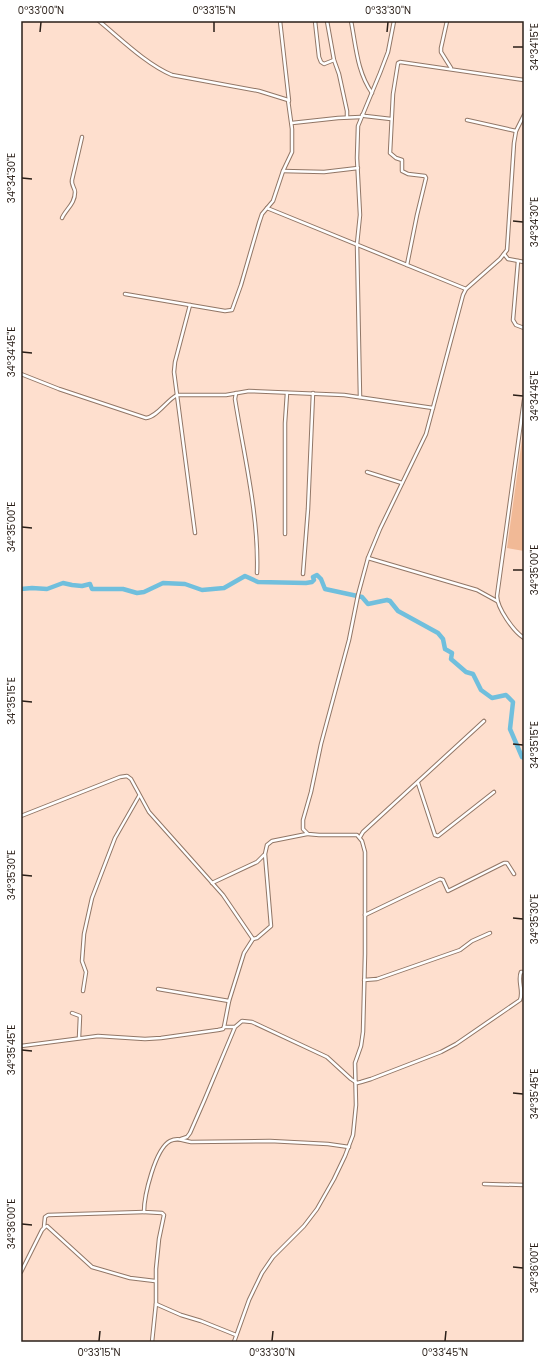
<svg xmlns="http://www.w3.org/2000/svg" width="545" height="1363" viewBox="0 0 545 1363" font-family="Poppins,sans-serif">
<rect width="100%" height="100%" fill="#fedfce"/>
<polygon fill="#f1b996" points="524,425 524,551 507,548"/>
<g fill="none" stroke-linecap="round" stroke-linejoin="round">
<polyline stroke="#70bfdd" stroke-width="4.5" points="21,589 32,588 47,589 63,583 72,585 82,586 90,584 92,589 123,589 137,593 144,592 163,583 185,584 202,590 224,588 245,576 258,582 306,583 312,582 314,580 313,577 317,575 321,579 325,589 362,597 368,604 387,600 390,601 398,611 438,633 443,639 445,649 452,653 451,659 466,672 473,674 481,690 492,698 506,695 513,702 510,729 522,757 524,758"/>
<defs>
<g id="street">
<path d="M99 21C121 39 146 64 172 75L259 91 288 100 292 129V152L283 171 273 201 262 214 259 223 241 285 232 310 225 311 125 294"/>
<polyline points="280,21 289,101"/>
<polyline points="315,21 319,57 321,62 324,64 334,60"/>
<polyline points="327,21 334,60 339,74 347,111 347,117"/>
<path d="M351 21C356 46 357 72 372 93"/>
<polyline points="447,21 441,48 441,52 451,68"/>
<polyline points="362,115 365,116 391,119"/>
<polyline points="467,120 516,131"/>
<polyline points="292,123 338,118 361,117"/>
<polyline points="283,171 324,172 358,168"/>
<polyline points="267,208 466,289"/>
<path d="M62 218C66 209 75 204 75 192 75 188 71 185 72 180L82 137"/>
<polyline points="504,254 508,259 524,262"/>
<polyline points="518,261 513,320 516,325 524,328"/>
<polyline points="407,265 417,215 426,178 425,176 408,174 402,171 402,160 396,158 390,153 393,94 398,63 400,62 524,80"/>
<polyline points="190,305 175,362 174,372 195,533"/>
<path d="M21 374 59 389 146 418C157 417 167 400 177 395H226L249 391 344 395 433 408"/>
<path d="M236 393 235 399C244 456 259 515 257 573"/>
<polyline points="360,397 357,244 360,215 357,158 358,126 380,73 388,52 394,21"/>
<path d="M524 400 497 596C497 608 514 632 524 638"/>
<polyline points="367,472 402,483"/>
<polyline points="285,534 285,423 287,393"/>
<polyline points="368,558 477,590 497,601"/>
<polyline points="303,574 308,509 313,393"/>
<polyline points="418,783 435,835 438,836 494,792"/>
<polyline points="21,816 120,777 127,776 131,779 149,812 223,895 253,939 257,938 271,926 265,854 267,845 272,841 307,834"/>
<polyline points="360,837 363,832 484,721"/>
<polyline points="212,883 257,862 264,855"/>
<polyline points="365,915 440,879 443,880 448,891 504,863 507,863 514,874"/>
<polyline points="364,980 377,979 460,950 472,941 490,933"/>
<polyline points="158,989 229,1001"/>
<polyline points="83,991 86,972 82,961 84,934 92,898 115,838 139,796"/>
<polyline points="72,1013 80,1016 79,1038"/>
<polyline points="224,1027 229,1001 244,953 253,939"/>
<polyline points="21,1046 98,1036 145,1039 161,1038 218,1030 223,1029 224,1027 234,1027"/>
<path d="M181 1139 187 1137 190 1133 204 1101 235 1027 242 1021 252 1022 327 1057 351 1079 357 1083 361 1082 371 1079 441 1052 456 1044 520 1000C524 991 517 981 521 972H524"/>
<polyline points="484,1184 524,1185"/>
<polyline points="44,1227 45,1217 48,1215 144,1212"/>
<polyline points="21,1272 42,1230 45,1227 47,1226 92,1267 130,1278 155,1281"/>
<polyline points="156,1304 181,1315 201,1321 236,1335"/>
<path d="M152 1342 156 1303V1269L159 1239 164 1215 162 1213 144 1212C144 1196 155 1149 170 1141 178 1137 184 1141 191 1142L270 1141 328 1144 349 1147"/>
<polyline points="234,1342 249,1300 262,1273 273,1257 304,1226 317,1209 334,1179 345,1156 353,1135 356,1105 355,1063 361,1046 363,1032 365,954 365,852 362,841 357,835 319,835 308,834 303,829 303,820 311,792 321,744 349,640 358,595 368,558 380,529 426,434 463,295 466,289 500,259 507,250 514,143 516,131 524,115"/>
</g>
</defs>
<use href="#street" stroke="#917666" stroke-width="4.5"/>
<use href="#street" stroke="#fff" stroke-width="2.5"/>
</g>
<path fill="none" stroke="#2a1f18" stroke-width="1.5" d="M40 32 41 22M214 32V22M387 32 388 22M513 47H523M22 178 32 179M513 221 523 222M22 352 32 353M513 395 523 396M22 527 32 528M513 570H523M22 701 32 702M513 744 523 745M22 875 32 876M513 918 523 919M22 1050 32 1051M513 1093 523 1094M22 1224 32 1225M513 1267 523 1268M99 1341 100 1331M272 1341 273 1331M445 1341 446 1331"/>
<rect width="545" height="1363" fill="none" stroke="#ffffff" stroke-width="44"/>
<rect x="22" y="22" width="501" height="1319" fill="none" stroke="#2a1f18" stroke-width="1.5"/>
<g font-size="10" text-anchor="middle" fill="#2a1f18">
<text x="41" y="14">0°33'00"N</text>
<text x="214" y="14">0°33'15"N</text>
<text x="388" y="14">0°33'30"N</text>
<text transform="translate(534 47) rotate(-90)" y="4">34°34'15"E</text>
<text transform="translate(11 178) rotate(-90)" y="4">34°34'30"E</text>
<text transform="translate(534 222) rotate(-90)" y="4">34°34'30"E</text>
<text transform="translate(11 352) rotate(-90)" y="4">34°34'45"E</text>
<text transform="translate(534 396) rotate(-90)" y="4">34°34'45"E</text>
<text transform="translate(11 527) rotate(-90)" y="4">34°35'00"E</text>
<text transform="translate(534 570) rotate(-90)" y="4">34°35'00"E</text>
<text transform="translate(11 701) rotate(-90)" y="4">34°35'15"E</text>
<text transform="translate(534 745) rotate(-90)" y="4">34°35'15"E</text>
<text transform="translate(11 875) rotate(-90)" y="4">34°35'30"E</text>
<text transform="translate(534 919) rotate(-90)" y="4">34°35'30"E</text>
<text transform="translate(11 1050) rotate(-90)" y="4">34°35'45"E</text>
<text transform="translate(534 1094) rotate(-90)" y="4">34°35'45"E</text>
<text transform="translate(11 1224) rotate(-90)" y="4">34°36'00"E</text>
<text transform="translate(534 1268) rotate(-90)" y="4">34°36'00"E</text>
<text x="99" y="1356">0°33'15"N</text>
<text x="272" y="1356">0°33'30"N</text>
<text x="445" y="1356">0°33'45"N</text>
</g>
</svg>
